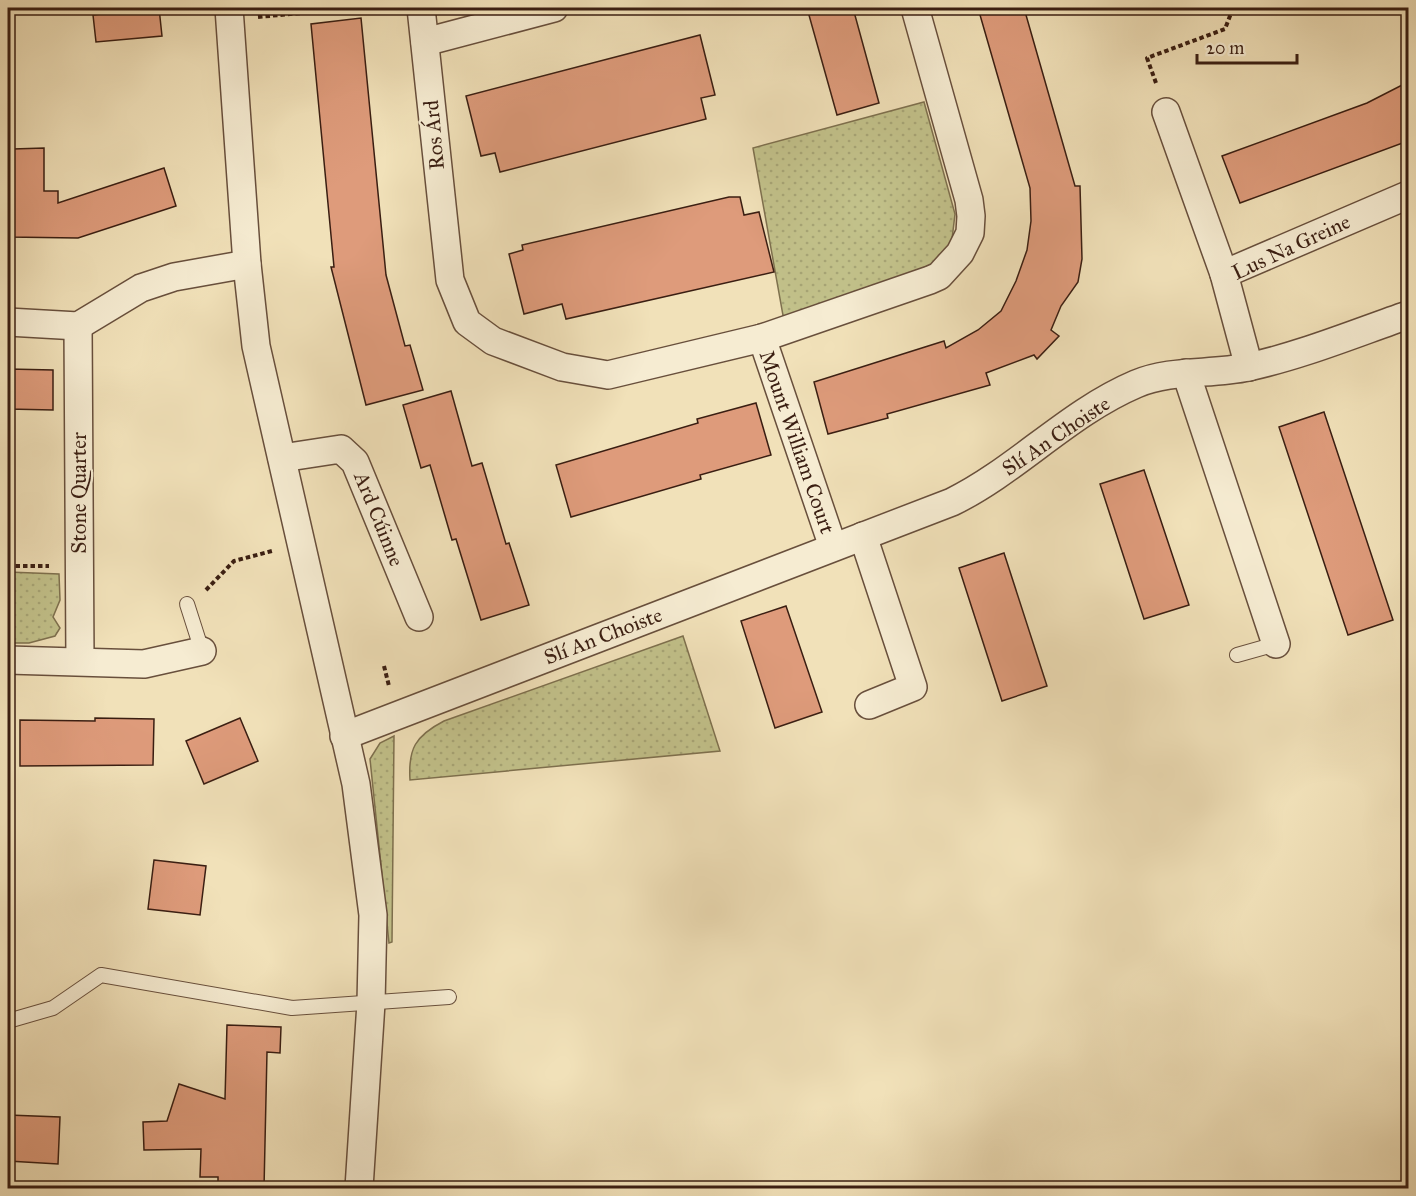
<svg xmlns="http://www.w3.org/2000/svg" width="1416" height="1196" viewBox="0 0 1416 1196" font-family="'IM FELL Great Primer',serif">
<defs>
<pattern id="grass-dots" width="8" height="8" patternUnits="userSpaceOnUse" patternTransform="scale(1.5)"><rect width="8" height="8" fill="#c2c18a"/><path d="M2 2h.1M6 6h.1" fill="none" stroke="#a7a576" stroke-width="1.8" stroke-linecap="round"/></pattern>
</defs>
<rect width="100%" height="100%" fill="#f1e1b9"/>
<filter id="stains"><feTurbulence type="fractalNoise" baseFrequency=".00333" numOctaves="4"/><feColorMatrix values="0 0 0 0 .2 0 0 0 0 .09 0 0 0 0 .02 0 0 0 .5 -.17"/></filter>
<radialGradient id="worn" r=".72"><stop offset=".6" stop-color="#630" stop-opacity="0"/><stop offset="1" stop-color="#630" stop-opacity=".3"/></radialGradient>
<g fill="url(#grass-dots)" stroke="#7e704e" stroke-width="1.5">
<polygon points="924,102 955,214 952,239 947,252 936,263 784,321 753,148"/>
<polygon points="8,572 59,574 60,600 53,617 60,628 55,636 29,643 8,643"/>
<path d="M683 636 720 751 410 780C408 749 415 736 444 721Z"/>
<polygon points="394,736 392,942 389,943 370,759 380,743"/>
</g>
<g fill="#de9b7b" stroke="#3a1e12" stroke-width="1.5">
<polygon points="116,8 159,8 162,36 96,42 93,15 116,12"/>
<polygon points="807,8 853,8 879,103 837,115"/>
<polygon points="978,8 1024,8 1075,186 1080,186 1082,259 1078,282 1061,306 1051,330 1059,336 1037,359 1034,355 986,373 990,385 887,414 888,418 828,434 814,382 944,341 946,348 978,330 1001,311 1016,281 1027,250 1031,221 1030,188"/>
<polygon points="361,18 386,275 405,346 410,345 423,390 366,405 331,267 334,267 311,24"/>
<polygon points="700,35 715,95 701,98 706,119 500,172 495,153 481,156 466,96"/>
<polygon points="1408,82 1408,141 1240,203 1222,156 1367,103"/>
<polygon points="44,148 44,191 58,191 58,203 164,168 176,206 78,238 8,237 8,190 13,190 13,149"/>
<polygon points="729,197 740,197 744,215 759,212 774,272 566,319 562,304 524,314 509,254 523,250 522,245"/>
<polygon points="8,369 53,370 53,410 8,409"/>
<polygon points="451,391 472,466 482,463 506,544 509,543 529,605 481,620 456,539 452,540 430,465 421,468 403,405"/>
<polygon points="756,403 771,455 700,475 701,479 571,517 556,465 698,423 697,419"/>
<polygon points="1324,412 1393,620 1348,635 1279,427"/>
<polygon points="1144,470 1189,605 1144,619 1100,484"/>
<polygon points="1004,553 1047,686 1002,701 959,568"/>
<polygon points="786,606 822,712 775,728 741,621"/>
<polygon points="95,718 154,719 153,765 20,766 20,720 95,721"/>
<polygon points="240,718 258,761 204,784 186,741"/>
<polygon points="154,860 206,866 200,915 148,909"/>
<polygon points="227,1025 281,1027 280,1053 267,1052 264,1188 218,1188 218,1177 200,1177 201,1149 144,1150 143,1122 167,1121 179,1084 225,1099"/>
<polygon points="8,1115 60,1117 58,1164 8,1161"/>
</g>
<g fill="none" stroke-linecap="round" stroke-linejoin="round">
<defs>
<g id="lane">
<polyline points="187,604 202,651"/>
<polyline points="1237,655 1276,644"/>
<polyline points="8,1021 53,1008 101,975 292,1008 449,997"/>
</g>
<g id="street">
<polyline points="229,8 247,264 256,346 356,784 373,915 371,1003 359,1188"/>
<polyline points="421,8 450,280 467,322 493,341 562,367 608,375 762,338 930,280 939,276 960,253 970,233 971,216 969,200 915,8"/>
<polyline points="425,42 554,8"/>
<polyline points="1166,112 1224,274"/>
<polyline points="8,322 78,326 141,288 174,277 247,264"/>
<polyline points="78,326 80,661"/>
<polyline points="762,338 833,547"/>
<polyline points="1249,367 1224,274 1408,195"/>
<polyline points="1186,373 1276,644"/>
<polyline points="282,458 341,449 355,462 419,617"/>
<polyline points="863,536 913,687 869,705"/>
<polyline points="8,660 144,664 202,651"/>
<path d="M344 736 952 502C1017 470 1068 413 1136 384 1171 369 1211 375 1248 367 1303 355 1356 333 1408 315"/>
</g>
</defs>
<use href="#lane" stroke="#684f3c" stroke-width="16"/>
<use href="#street" stroke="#684f3c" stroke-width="30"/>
<g stroke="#3a1e12" stroke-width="4" stroke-dasharray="4.5 3" stroke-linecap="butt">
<polyline points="258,17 356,8"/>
<polyline points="1156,83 1147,58 1225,29 1233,8"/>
<polyline points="8,566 49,566"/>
<polyline points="206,590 234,561 272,551"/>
<polyline points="384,666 389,686"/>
</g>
<use href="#lane" stroke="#f6ecd2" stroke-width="14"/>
<use href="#street" stroke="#f6ecd2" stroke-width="27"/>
</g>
<g text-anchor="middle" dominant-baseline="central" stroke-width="4.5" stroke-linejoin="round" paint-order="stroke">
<g font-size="21" fill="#3a1e12" stroke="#f6ecd2">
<text transform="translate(434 135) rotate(-95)">Ros Árd</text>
<text transform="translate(1291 247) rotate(-25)">Lus Na Greine</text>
<text transform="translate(1056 436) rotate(-34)">Slí An Choiste</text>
<text transform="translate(797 442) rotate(71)">Mount William Court</text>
<text transform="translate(79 493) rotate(-90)">Stone Quarter</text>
<text transform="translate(379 519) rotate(68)">Ard Cúinne</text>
<text transform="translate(603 636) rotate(-21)">Slí An Choiste</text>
</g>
</g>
<rect width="1416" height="1196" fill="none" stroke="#f1e1b9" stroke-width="30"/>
<rect x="9" y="9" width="1398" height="1178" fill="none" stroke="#3a1e12" stroke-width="3"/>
<rect x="15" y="15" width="1386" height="1166" fill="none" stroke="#3a1e12" stroke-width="1.5"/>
<path d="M1197 54v9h100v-9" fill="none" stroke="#3a1e12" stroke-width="3"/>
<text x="1206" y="54" font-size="18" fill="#3a1e12" stroke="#f6ecd2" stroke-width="4.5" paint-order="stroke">20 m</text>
<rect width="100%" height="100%" filter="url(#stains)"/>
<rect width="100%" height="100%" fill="url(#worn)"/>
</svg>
